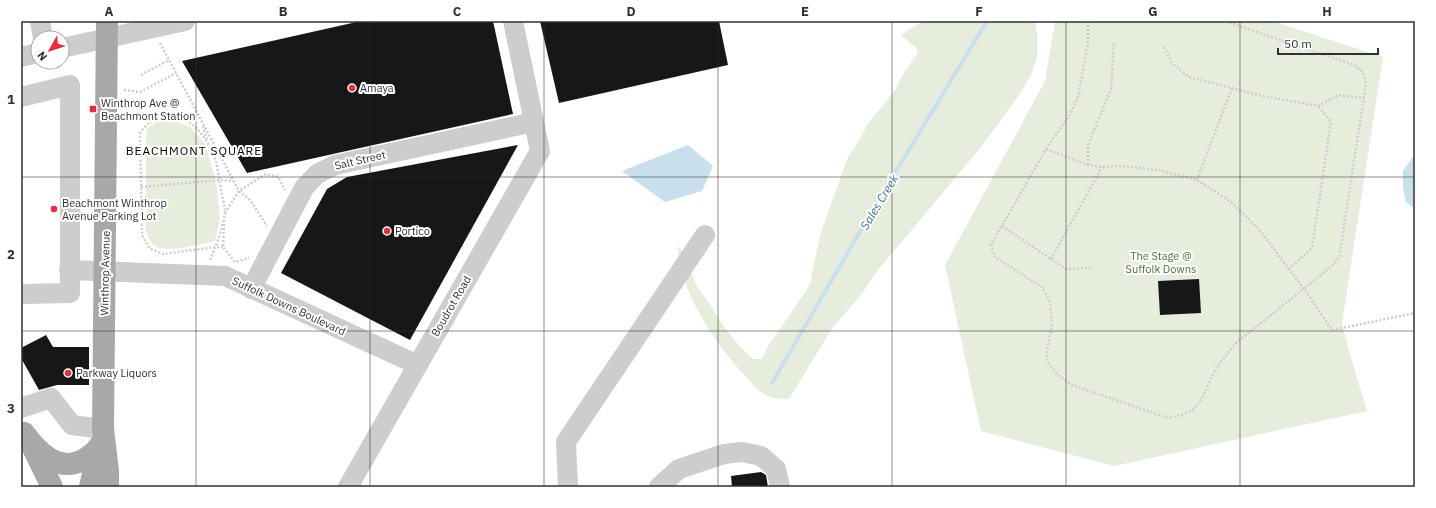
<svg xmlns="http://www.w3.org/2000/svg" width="1436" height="508" viewBox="0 0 1436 508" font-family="'IBM Plex Sans',sans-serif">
<rect width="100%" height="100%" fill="#fff"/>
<g fill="#e6eddd">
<path d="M923 21H1035L1037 33V58L1031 75 1017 98 981 147 910 232 878 270 861 295 833 327 789 399C780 399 769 398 762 393 756 389 750 381 745 376 715 343 679 291 678 246 687 257 689 270 695 282 699 290 704 296 709 303 722 324 734 343 753 359H762L768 346 806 291 811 281 812 272 821 232 848 157 861 137 867 125 895 90 903 74 918 53 916 48 901 35Z"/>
<polygon points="1055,21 1272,21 1383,57 1342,323 1350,355 1367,411 1114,466 981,431 945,265 1045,81"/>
<path d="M173 120 190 127 205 144 216 181 220 218 215 241C199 244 172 253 157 247 151 245 149 238 146 232V141L147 129 156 122Z"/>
</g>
<g fill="#c8dfee">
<polygon points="688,145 713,166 702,191 665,202 622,171"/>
<polygon points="1415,154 1415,209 1406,202 1403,188 1403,171"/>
</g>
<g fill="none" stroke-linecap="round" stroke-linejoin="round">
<polyline stroke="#c8dfee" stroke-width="4" points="772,383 869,216 987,21"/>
</g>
<g fill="#171717">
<polygon points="361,21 493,21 513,114 247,173 182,61"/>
<polygon points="540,21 719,21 728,65 559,103"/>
<polygon points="518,145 410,340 281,273 327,189 347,177"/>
<polygon points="1199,279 1201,313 1160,315 1158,281"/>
<polygon points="46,335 53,347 89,347 89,385 57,385 39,390 21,358 21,348"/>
<polygon points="761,472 766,475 768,487 732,487 731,476"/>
</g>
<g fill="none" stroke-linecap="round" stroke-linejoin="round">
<g stroke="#cdcdcd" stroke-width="2.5" stroke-dasharray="2 2" stroke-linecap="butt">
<polyline points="1088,21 1088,42 1078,97 1071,113 1046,149 991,245 995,257 1042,287 1050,302 1052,326 1046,355 1050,366 1058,375 1072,385 1168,418 1182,415 1194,409 1202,398 1216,368 1236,343 1332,266 1339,258 1366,83 1363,72 1354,65 1224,21"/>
<polyline points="160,43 239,191 250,200 267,226"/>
<polyline points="1164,47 1172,63 1189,77 1263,96 1318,106 1339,95 1364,98"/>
<polyline points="141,75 169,60"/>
<polyline points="124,90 140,92 176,73"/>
<polyline points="203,126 207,140"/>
<polyline points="1046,149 1088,165 1102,167 1121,166 1159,170 1197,180 1231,202 1259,229 1304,289 1332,330 1415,313"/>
<polyline points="1088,165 1088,145 1111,89 1114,42"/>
<polyline points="1197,180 1232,88"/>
<polyline points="141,187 219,180 234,181"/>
<polyline points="225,213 239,191 266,174 278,177 285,190"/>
<polyline points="224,220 223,247 235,262 249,258"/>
<polyline points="1002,226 1066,269 1092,268"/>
<polyline points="1051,259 1102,167"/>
<path d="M210 260C215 249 224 224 225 213 225 205 222 197 221 189 219 180 218 170 216 162 208 139 192 113 165 118 152 120 148 122 140 133L142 235 149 248 163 254 216 247H223"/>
<polyline points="1289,269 1312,248 1331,122 1318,106"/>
</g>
<g stroke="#cdcdcd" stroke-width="20">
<polyline points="40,21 43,38"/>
<polyline points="62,48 185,21"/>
<polyline points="21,57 38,53"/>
<polyline points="21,97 70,85 70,293 21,294"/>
<polyline points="69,270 225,276 418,365"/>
<polyline points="251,289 304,188 317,174 335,165 534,122"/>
<polyline points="21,408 51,398 72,425 103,429"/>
<polyline points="348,487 540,151 513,21"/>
<polyline points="568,487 566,442 705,235"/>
<polyline points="659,487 679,469 724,454 742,452 761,456 776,469 780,487"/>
</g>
<g stroke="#a8a8a8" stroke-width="22">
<polyline points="107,21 103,429 108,471 108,487"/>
<path d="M24 433C38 452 58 473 83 460 90 456 96 452 100 445"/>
<polyline points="33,448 52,487"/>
<polyline points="90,487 99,447"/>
</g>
</g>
<path fill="none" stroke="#303030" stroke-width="1" stroke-opacity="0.55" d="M196 21V487M370 21V487M544 21V487M718 21V487M892 21V487M1066 21V487M1240 21V487M21 177H1415M21 331H1415"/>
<g fill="#f02936" stroke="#fff" stroke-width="1.5">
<circle cx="352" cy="88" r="4"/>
<rect x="89" y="105" width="8" height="8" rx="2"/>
<circle cx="54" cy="209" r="4"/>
<circle cx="387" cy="231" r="4"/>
<circle cx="68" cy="373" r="4"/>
</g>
<g text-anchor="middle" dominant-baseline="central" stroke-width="4" stroke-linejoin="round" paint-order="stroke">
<g font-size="11" fill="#303030" stroke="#fff" text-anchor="start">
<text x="360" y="88">Amaya</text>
<text x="101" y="103">Winthrop Ave @<tspan x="101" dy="13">Beachmont Station</tspan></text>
<text x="62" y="203">Beachmont Winthrop<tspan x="62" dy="13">Avenue Parking Lot</tspan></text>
<text x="395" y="231">Portico</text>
<text x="76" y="373">Parkway Liquors</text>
</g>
<g font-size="11" fill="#303030" stroke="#fff">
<text transform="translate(360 160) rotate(-13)">Salt Street</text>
<text transform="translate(105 273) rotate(-89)">Winthrop Avenue</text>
<text transform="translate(289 306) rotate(25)">Suffolk Downs Boulevard</text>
<text transform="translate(451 306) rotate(-60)">Boudrot Road</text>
</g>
<g font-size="11" fill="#526e3a" stroke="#fff">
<text x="1161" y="256">The Stage @<tspan x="1161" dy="13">Suffolk Downs</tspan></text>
</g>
<g font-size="12" letter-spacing="1" fill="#000" stroke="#fff">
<text x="194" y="150">BEACHMONT SQUARE</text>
</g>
<g font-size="12" font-style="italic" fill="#387297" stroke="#fff">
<text transform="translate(879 202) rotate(-59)">Sales Creek</text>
</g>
</g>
<rect width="1436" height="508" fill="none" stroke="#ffffff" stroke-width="44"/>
<g transform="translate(50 50) rotate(231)"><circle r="19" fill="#ffffff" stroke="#acacac"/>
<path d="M0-3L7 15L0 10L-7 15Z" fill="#f02936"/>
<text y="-6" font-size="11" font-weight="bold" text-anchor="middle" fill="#303030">N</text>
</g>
<path d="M1278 48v6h100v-6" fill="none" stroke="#303030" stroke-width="2"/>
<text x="1284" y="48" font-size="12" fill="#303030" stroke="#ffffff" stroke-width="3" paint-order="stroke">50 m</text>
<rect x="22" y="22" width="1392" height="464" fill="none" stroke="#303030" stroke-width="1.5"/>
<g font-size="13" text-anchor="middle" font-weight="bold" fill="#303030">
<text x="109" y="16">A</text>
<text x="283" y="16">B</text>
<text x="457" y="16">C</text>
<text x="631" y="16">D</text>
<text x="805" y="16">E</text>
<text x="979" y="16">F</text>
<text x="1153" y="16">G</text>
<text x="1327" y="16">H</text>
<text x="11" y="104">1</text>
<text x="11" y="259">2</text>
<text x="11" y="413">3</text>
</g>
</svg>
